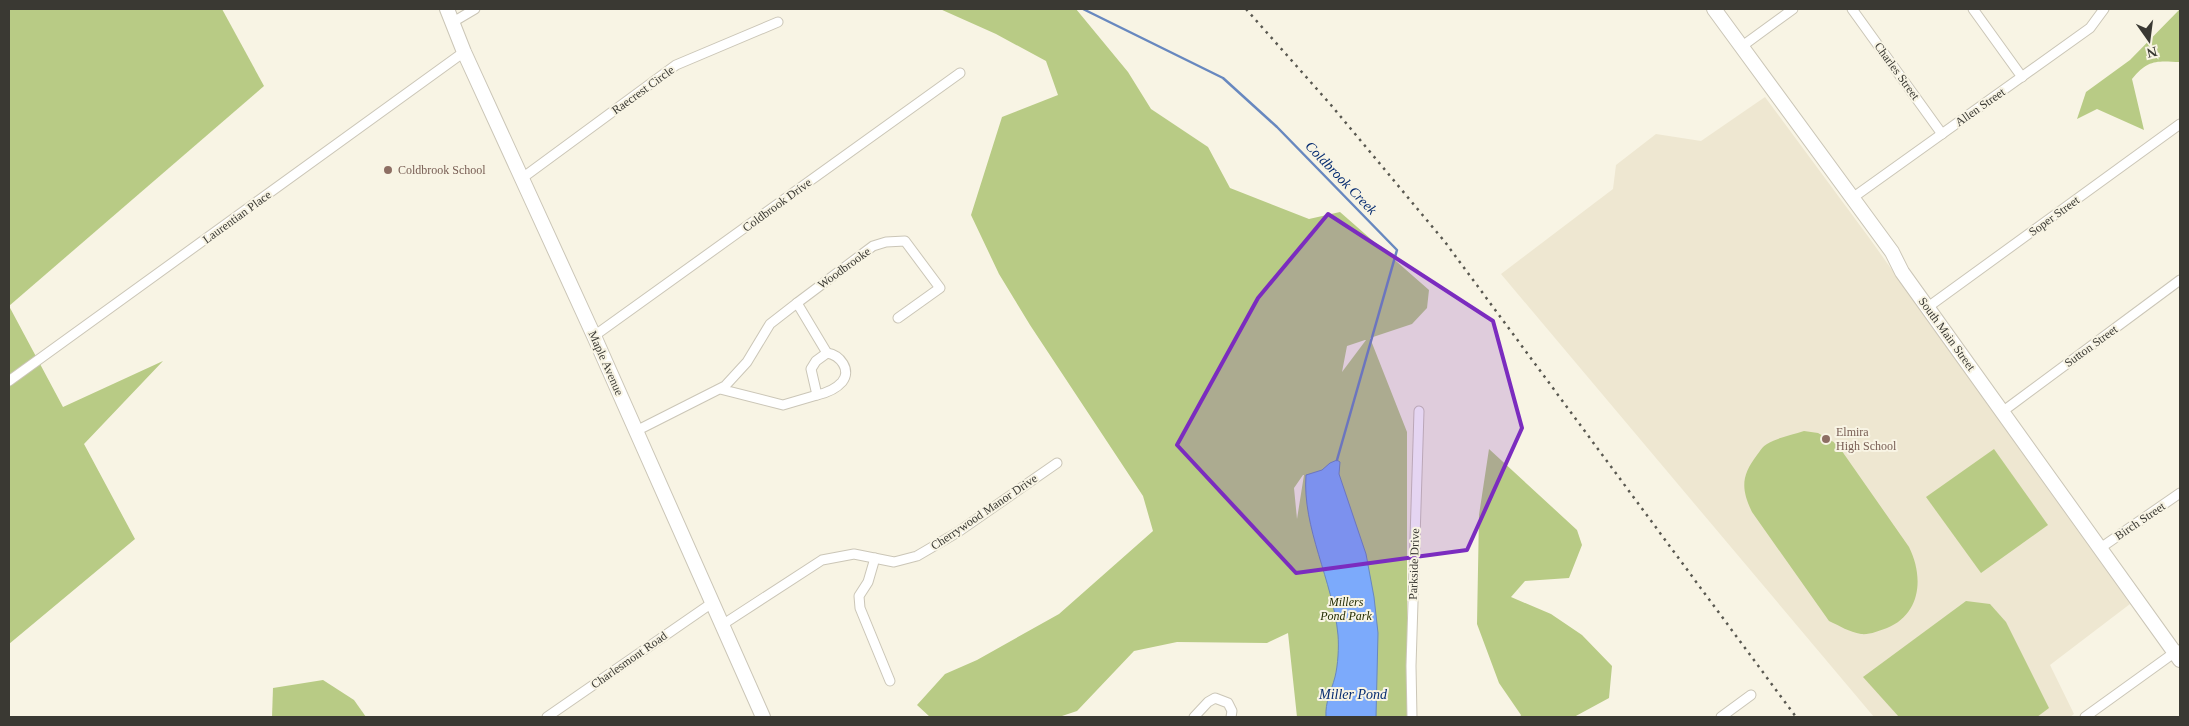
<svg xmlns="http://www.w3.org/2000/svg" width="2189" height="726" viewBox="0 0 2189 726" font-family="'Times New Roman',serif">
<rect width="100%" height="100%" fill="#f8f4e4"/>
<polygon fill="#eee7d1" points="1765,97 1870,239 2130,604 2050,665 2074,714 2070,717 1874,717 1501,274 1613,189 1616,165 1656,134 1701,141"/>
<g fill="#b8cb85" fill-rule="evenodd">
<polygon points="9,9 222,9 264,86 9,306"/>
<path d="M940 9H1076L1128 72 1151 109 1208 147 1230 188 1309 219 1340 212 1429 290 1427 308 1412 324 1370 338 1407 432V717H1297L1288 633 1267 643 1177 642 1134 651 1077 711 1059 717H930L917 705 945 674 977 660 1059 614 1153 531 1143 496 1030 325 999 274 971 215 1002 117 1058 95 1046 61 996 34ZM1365 340H1366L1342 372 1347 346ZM1303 475H1304L1297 519 1294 488Z"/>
<path d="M2180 9V62C2157 61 2148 59 2132 79L2144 130 2097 109 2077 119 2086 92 2130 60Z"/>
<polygon points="9,306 63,407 163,361 84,444 135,539 9,644"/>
<path d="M1804 431 1818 433 1837 444 1909 547C1924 577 1921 614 1887 628 1879 631 1869 635 1861 634 1849 632 1840 626 1829 621L1752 512C1741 489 1741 476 1757 455 1760 451 1763 446 1767 444 1779 437 1792 435 1804 431Z"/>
<polygon points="1489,449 1577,530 1582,545 1569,578 1525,581 1511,597 1551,614 1582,635 1612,666 1609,698 1574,717 1520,717 1521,715 1499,683 1477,624 1479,515"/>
<polygon points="1994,449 2048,525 1981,573 1926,497"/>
<polygon points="1966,601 1990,604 2006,622 2049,708 2037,717 1899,717 1863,677"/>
<polygon points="323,680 354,700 366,717 272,717 273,688"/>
</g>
<path fill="#7caafb" stroke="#6888bf" d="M1337 460 1340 462 1339 474 1366 554 1374 597 1378 633 1376 717H1326C1325 702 1331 692 1335 677 1338 665 1339 647 1338 635 1333 581 1302 528 1306 475L1322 470 1330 463Z"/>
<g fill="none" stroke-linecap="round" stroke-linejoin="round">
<polyline stroke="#6888bf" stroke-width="2.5" points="1083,9 1223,78 1277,127 1397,250 1337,460"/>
<defs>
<g id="street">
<polyline points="1852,9 1942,134"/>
<polyline points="1973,9 2022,77"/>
<polyline points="453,22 475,9"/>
<polyline points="1741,47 1793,9"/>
<polyline points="521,179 676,65 778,22"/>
<polyline points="1851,199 2090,28 2104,9"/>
<polyline points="797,303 873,246 886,242 905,241 940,288 898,318"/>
<polyline points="1928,307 2180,124"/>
<polyline points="594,336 960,73"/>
<polyline points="9,381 464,52"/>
<path d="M817 395C826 393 835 390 842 382 852 370 840 355 827 353"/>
<polyline points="2002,412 2180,280"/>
<polyline points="636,431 725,386 747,362 770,324 797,303 827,353 816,361 811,369 817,395 783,405 720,389"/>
<polyline points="2099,549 2180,493"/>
<polyline points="875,558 868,582 859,596 860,608 890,681"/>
<polyline points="722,625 822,560 854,554 894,562 917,556 958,532 1057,463"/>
<polyline points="547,717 712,603"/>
<polyline points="1194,717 1208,702 1215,698 1228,703 1232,711 1231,717"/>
<polyline points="1412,717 1411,666 1419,411"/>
<polyline points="1721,717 1751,695"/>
<polyline points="2085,717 2178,650"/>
</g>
<g id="secondary">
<polyline points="447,9 464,52 594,336 763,717"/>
<polyline points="1714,9 1892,252 1902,272 2180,660"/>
</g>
</defs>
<use href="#street" stroke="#cbc6b7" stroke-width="11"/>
<use href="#secondary" stroke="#cbc6b7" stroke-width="16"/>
<use href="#street" stroke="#fff" stroke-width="9"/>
<use href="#secondary" stroke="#fff" stroke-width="14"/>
<polyline stroke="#595850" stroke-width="2.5" stroke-dasharray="2.5 5" stroke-linecap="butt" points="1246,9 1331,105 1445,242 1796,717"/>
</g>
<path fill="#7b2cbf" fill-opacity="0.2" stroke="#7b2cbf" stroke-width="4" stroke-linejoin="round" d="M1328 214 1493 321 1522 428 1467 550 1296 573 1177 445 1258 298Z"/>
<g fill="#8d6e63" stroke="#f8f4e4" stroke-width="2">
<circle cx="388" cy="170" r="5"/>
<circle cx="1826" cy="439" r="5"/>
</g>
<g text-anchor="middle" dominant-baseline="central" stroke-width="4" stroke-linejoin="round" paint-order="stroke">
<g font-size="12" fill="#3a3933" stroke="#f8f4e4">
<text transform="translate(1897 71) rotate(54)">Charles Street</text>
<text transform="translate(643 90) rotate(-36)">Raecrest Circle</text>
<text transform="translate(1980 107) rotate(-35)">Allen Street</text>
<text transform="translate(777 205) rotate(-36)">Coldbrook Drive</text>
<text transform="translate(2054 216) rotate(-36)">Soper Street</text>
<text transform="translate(237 217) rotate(-36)">Laurentian Place</text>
<text transform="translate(844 268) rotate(-36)">Woodbrooke</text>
<text transform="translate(1947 334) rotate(54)">South Main Street</text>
<text transform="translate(2091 346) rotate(-36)">Sutton Street</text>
<text transform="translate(606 363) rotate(66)">Maple Avenue</text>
<text transform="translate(984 512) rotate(-34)">Cherrywood Manor Drive</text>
<text transform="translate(2140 521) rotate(-34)">Birch Street</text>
<text transform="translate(1414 564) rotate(-88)">Parkside Drive</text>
<text transform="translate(629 660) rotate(-35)">Charlesmont Road</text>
</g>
<g font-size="12" fill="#785e54" stroke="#f8f4e4" text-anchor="start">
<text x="398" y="170">Coldbrook School</text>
<text x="1836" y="432">Elmira<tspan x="1836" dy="14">High School</tspan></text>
</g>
<g font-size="12" font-style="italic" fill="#252e04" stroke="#f8f4e4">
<text x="1346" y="602">Millers<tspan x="1346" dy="14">Pond Park</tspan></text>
</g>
<g font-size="14" font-style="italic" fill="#052b70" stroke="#f8f4e4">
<text transform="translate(1341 178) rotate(46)">Coldbrook Creek</text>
<text x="1353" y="694">Miller Pond</text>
</g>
</g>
<rect width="2189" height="726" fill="none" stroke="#3a3933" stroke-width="20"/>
<g transform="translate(2149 40) rotate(166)" stroke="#f8f4e4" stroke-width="4" paint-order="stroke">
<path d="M0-4L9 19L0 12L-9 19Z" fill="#3a3933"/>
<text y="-8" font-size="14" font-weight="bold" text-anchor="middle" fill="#3a3933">N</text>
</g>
</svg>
